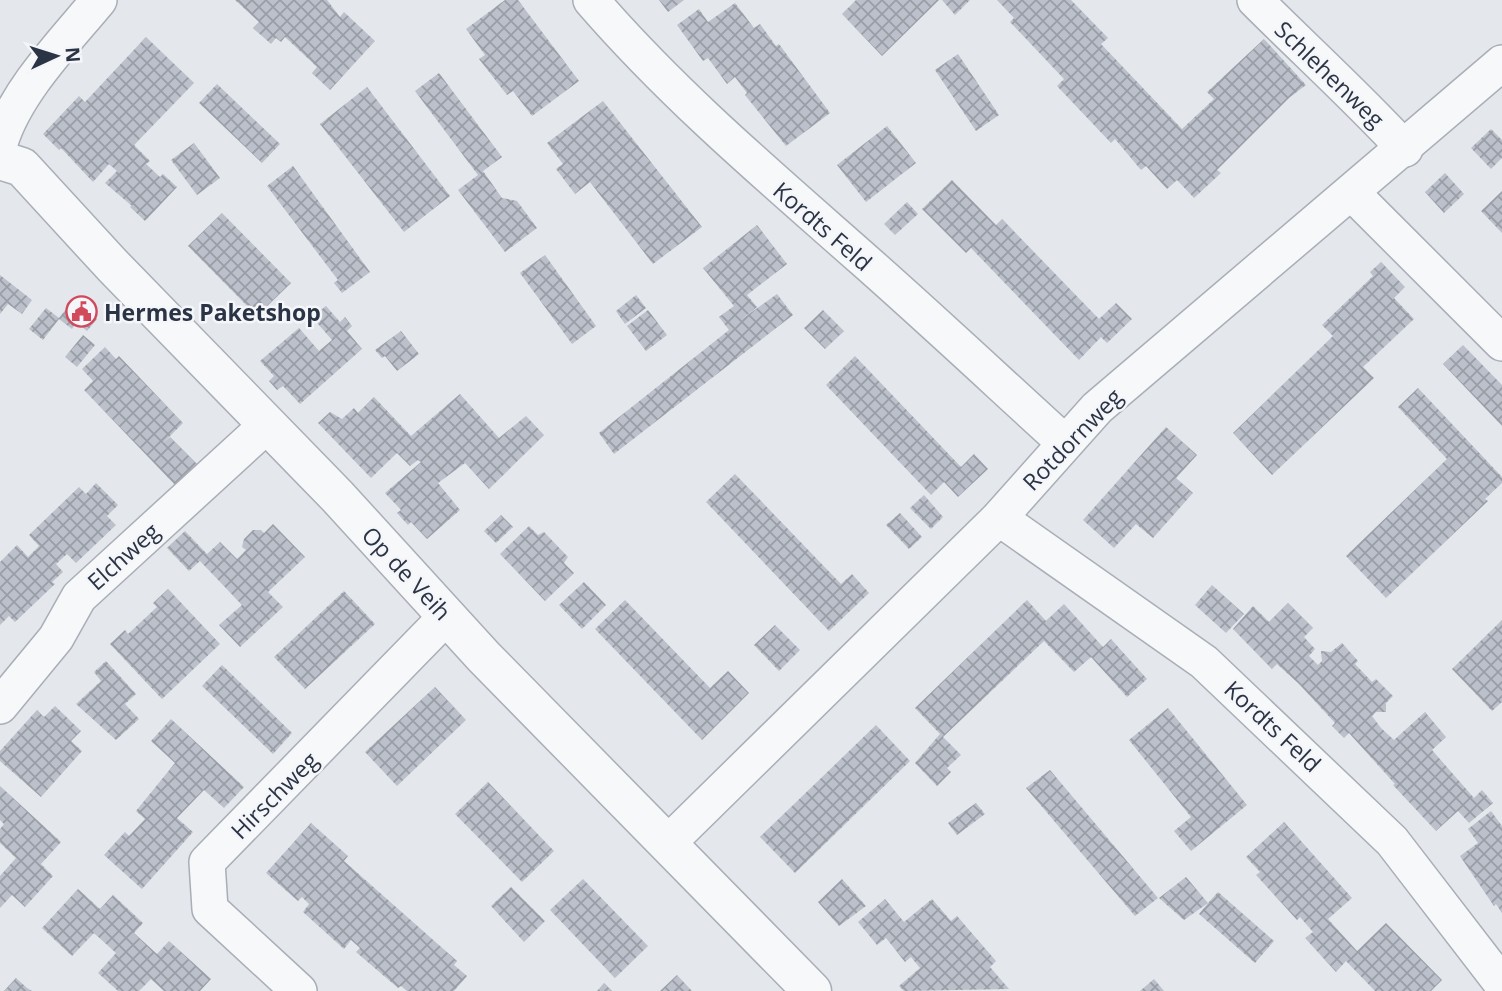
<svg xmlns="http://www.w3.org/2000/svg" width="1502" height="991" viewBox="0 0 1502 991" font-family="'Open Sans',sans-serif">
<defs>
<pattern id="building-cross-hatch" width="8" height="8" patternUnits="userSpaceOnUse" patternTransform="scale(1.75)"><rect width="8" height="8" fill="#bbc0ca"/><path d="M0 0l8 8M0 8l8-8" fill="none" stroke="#989da6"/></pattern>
</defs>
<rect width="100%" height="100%" fill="#e4e7ec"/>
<g fill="url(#building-cross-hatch)">
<polygon points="235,0 327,0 340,17 344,12 375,41 330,90 312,73 317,67 285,37 281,42 276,38 271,44 253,28 259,22"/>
<polygon points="505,0 518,0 579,81 532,116 513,91 507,95 479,59 485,55 466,29"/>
<polygon points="659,0 684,0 668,12"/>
<polygon points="856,0 939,0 882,56 842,14"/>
<polygon points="942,0 970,0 955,15"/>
<polygon points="997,0 1071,0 1108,38 1101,44 1182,129 1214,99 1207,92 1264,39 1306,85 1289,98 1217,170 1221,173 1194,198 1177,180 1167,189 1146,166 1141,170 1115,139 1111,143 1057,86 1064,79 1010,22 1014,18"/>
<polygon points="735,3 754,28 760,24 776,46 779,44 830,113 786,146 745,95 747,93 735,77 727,84 708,58 703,61 677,25 699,9 708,22"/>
<polygon points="146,37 194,83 134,145 150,161 146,164 160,177 163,174 177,187 145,221 130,207 132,206 105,183 117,171 109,164 93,182 61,148 59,150 43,134 79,96 85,102"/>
<polygon points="958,54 999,115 976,131 935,70"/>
<polygon points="439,73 502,157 483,171 502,198 517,201 537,228 505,252 458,190 478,175 415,91"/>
<polygon points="217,84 280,144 262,163 199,103"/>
<polygon points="367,87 450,196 404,232 320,124"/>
<polygon points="603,101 702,227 653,264 590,182 575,194 556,169 563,164 547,143"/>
<polygon points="887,126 916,163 866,202 837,165"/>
<polygon points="1491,129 1502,140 1502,158 1491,169 1471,148"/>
<polygon points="194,143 220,178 197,195 171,160"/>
<polygon points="293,166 370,272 342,293 334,283 338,280 267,186"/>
<polygon points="1445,173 1464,194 1444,213 1425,192"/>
<polygon points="952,180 996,225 1002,219 1099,319 1116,303 1132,319 1107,343 1101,337 1079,360 971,248 966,253 922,209"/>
<polygon points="1502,191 1502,233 1481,211"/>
<polygon points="907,202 918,214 895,235 884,224"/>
<polygon points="222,213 291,283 257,316 188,246"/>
<polygon points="757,225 787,264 747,295 757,307 742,319 777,294 793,315 614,454 599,433 729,330 719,317 734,306 703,268"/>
<polygon points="545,255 596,326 572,344 520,273"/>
<polygon points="1381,262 1405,287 1394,298 1414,319 1363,367 1374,378 1272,475 1233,433 1333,336 1322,325 1373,276 1370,272"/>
<polygon points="0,275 32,300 22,314 8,304 0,314"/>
<polygon points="636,295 646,308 625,324 616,311"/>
<polygon points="72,301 97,319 87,331 76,322 72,329 59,319 43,340 29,329 46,308 59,318"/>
<polygon points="326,306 340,322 345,317 352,326 347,331 362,349 300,404 283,386 277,390 269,381 274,376 260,361 299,328 319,351 332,340 312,317"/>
<polygon points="648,310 667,335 646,351 627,326"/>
<polygon points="823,310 844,331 825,349 804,328"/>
<polygon points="401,331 419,354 397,371 385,356 382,358 375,350"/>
<polygon points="83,335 95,345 77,367 65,357"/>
<polygon points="1463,345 1502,385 1502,426 1443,364"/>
<polygon points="105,347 116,359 119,356 183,423 162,444 170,437 198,465 176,486 84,390 93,381 82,369"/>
<polygon points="855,356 961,467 974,454 988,469 958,497 944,482 931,495 826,385"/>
<polygon points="1418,388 1502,477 1502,483 1485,499 1488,501 1386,598 1346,556 1447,459 1398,407"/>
<polygon points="460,394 499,438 526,416 544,435 489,489 465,463 438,483 460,510 427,539 411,522 408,525 397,513 401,510 385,493 421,462 418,460 410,466 397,453 371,478 318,423 330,412 342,419 354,408 358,413 374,397 411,436"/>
<polygon points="1166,427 1197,455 1176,478 1193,493 1153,538 1136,524 1114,548 1083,520"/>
<polygon points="735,474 841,584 852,574 869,593 829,631 706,502"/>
<polygon points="96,483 118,505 107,516 116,525 76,563 67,554 56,564 63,572 52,582 55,584 15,622 9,616 0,625 0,562 17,545 28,557 39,546 29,535 79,487 86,494"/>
<polygon points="924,495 943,517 931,529 910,508"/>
<polygon points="900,513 922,537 909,549 886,525"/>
<polygon points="501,515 513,527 496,543 484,531"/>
<polygon points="273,524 305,557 268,592 283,607 240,647 219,625 242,605 200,561 189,571 167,548 185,531 207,554 220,542 237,559 246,550 242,547 244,539 253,530 261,530 264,533"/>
<polygon points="529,526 538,535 544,532 568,557 564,563 574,573 545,601 500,554"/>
<polygon points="584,582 606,605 582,629 559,605"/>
<polygon points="1212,585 1244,614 1226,633 1195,605"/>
<polygon points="168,589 220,644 162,699 110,644 125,630 128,634 157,607 153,603"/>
<polygon points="344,591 375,624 305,689 274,657"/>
<polygon points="625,600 710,688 728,671 749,693 702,740 595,629"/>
<polygon points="1027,600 1046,621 1064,604 1103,647 1111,639 1147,679 1127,697 1091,657 1074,672 1044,641 943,737 961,755 947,768 951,772 937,786 915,763 940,734 915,708"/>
<polygon points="1288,603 1313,628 1304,637 1315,649 1309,656 1318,665 1322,661 1321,651 1331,652 1342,643 1358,661 1355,664 1372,682 1376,679 1393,696 1386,703 1386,712 1376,712 1372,716 1381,728 1394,740 1425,712 1446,737 1432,750 1474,798 1482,790 1493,803 1469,823 1458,811 1436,831 1393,785 1395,784 1349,733 1344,738 1332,726 1335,723 1299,684 1277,664 1272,669 1233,629 1253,606 1269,622"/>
<polygon points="1502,620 1502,702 1492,711 1452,669"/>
<polygon points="775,625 800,650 779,671 754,645"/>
<polygon points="106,661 136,694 125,704 139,719 116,740 76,704 101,681 94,672"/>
<polygon points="222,665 292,733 273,754 202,686"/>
<polygon points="435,687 466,720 397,786 365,752"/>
<polygon points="55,706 81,731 71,741 82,751 41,797 0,761 0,751 37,710 44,717"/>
<polygon points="1168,708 1247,805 1191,851 1174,831 1191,817 1129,740"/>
<polygon points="171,719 244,787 224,808 204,790 177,818 193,832 142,889 104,855 125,832 129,836 145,819 136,811 175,763 151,741"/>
<polygon points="876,725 910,761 795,873 760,837"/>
<polygon points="1050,770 1158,898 1135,916 1026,788"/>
<polygon points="488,782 554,851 522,882 455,814"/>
<polygon points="0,786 61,842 41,864 53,876 25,907 12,895 0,908 0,876 16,858 0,843 0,829 4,824 0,820"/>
<polygon points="976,803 985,814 957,835 948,823"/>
<polygon points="1491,811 1502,826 1502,913 1496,904 1494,906 1460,856 1478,843 1468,829"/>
<polygon points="1284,822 1352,898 1328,919 1357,951 1386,923 1442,980 1431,991 1375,991 1346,961 1336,972 1305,938 1313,932 1300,917 1297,920 1256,875 1260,872 1246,857"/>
<polygon points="311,823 348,856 344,861 457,961 454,965 467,976 454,991 407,991 401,986 398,988 356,952 360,948 351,940 344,949 303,912 309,904 302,897 298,901 266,873"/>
<polygon points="1186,877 1208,903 1218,892 1274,941 1255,963 1199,914 1208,903 1184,920 1159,898"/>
<polygon points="583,879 648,946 615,978 550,910"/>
<polygon points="842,879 866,906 839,926 818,902"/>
<polygon points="511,887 545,921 524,942 491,906"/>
<polygon points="78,889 100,909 113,895 143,923 134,933 157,954 169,941 211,979 200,991 164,991 151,979 139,991 118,991 98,973 116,953 94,933 72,956 42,928"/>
<polygon points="885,899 904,922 932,899 951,921 957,916 996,961 990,967 1009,989 904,991 899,986 920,968 911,957 905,962 886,938 877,945 858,922"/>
<polygon points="677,975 692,991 660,991"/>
<polygon points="16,978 27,988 32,991 4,991"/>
<polygon points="1154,979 1164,991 1140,991"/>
<polygon points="604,983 612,991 597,991"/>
</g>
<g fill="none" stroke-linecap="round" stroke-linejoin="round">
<defs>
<g id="minor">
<path d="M591 0C674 96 770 177 864 260 932 320 998 382 1065 443"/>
<path d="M1255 0C1305 50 1357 97 1405 149"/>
<path d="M0 143C15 92 65 41 99 0"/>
<polyline points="1352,193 1502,343"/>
<polyline points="999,518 1204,662 1392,841 1502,984"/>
<polyline points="0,706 56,638 79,597 268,424"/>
<polyline points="668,843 999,518 1097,408 1502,63"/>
<polyline points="299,991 210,909 207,862 447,616"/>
</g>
<polyline id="tertiary" points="0,160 22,167 113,266 337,496 484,657 812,991"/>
</defs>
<use href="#minor" stroke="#a9aeb7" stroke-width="38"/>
<use href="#tertiary" stroke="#a9aeb7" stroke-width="41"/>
<use href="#minor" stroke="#f7f8fa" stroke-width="35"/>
<use href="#tertiary" stroke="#f7f8fa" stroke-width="38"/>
</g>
<defs>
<symbol id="civic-ring" viewBox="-11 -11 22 22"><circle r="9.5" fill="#f4f6f9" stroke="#d1495b" stroke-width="1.5"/><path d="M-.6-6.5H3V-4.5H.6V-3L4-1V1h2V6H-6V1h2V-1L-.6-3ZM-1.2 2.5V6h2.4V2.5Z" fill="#d1495b"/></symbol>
</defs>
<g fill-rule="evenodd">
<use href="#civic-ring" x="64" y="294" width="35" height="35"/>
</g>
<g text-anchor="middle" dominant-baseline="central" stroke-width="5" stroke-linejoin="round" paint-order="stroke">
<g font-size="23" fill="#2b3445" stroke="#f4f6f9">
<text transform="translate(1330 74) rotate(44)">Schlehenweg</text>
<text transform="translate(823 226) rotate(41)">Kordts Feld</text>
<text transform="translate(1072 439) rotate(-46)">Rotdornweg</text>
<text transform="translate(123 556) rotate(-42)">Elchweg</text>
<text transform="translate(407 573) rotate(47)">Op de Veih</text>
<text transform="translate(1273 726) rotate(43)">Kordts Feld</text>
<text transform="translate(274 795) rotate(-45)">Hirschweg</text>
</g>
<g font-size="23" font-weight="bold" fill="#2b3445" stroke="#f4f6f9" text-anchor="start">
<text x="104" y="312">Hermes Paketshop</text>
</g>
</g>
<g transform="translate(56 56) rotate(86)" stroke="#f4f6f9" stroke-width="5" paint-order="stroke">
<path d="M0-5L12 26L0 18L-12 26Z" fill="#2b3445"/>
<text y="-10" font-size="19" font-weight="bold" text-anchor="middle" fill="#2b3445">N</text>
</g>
</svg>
